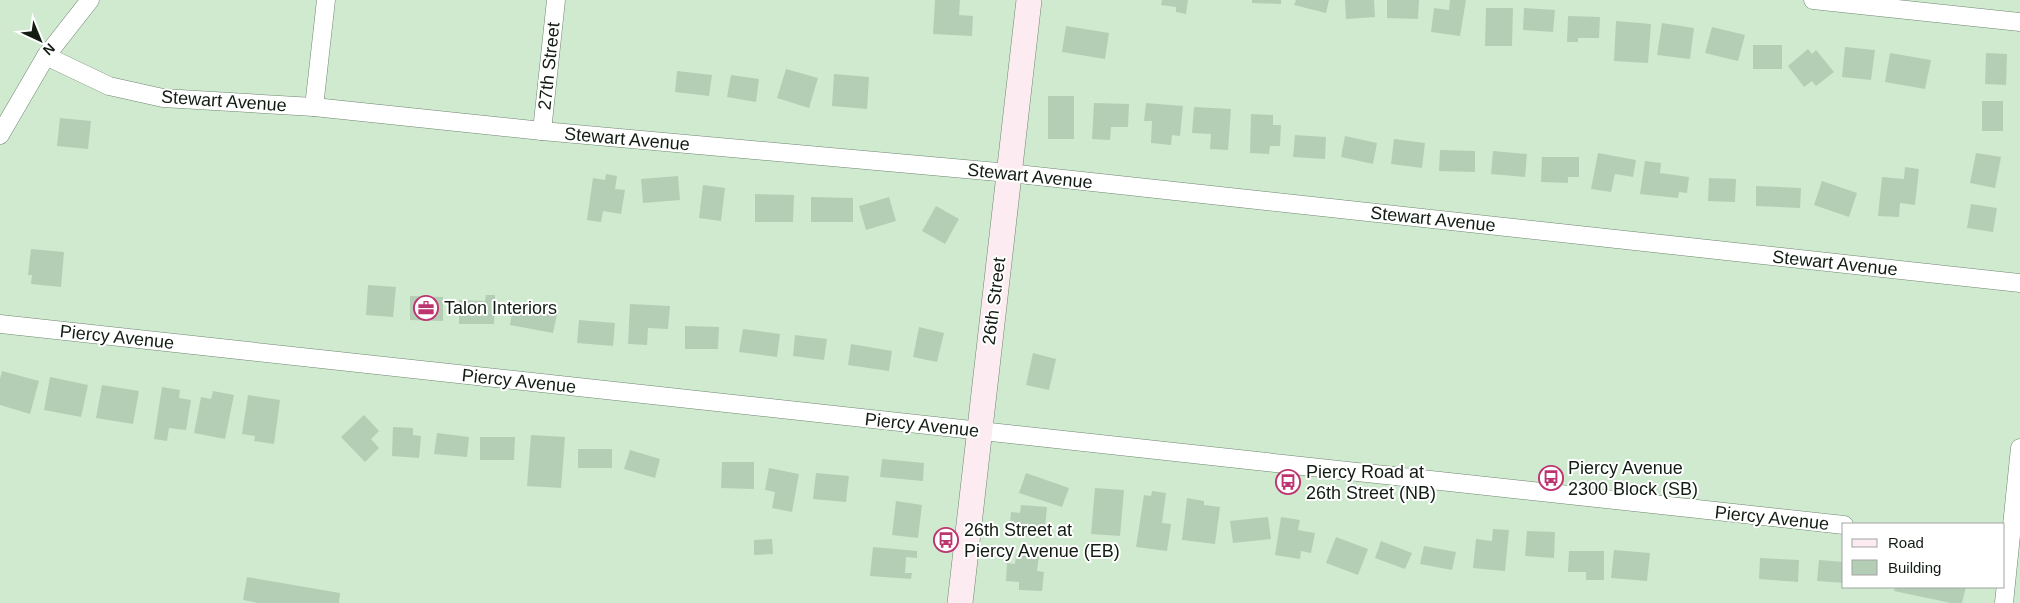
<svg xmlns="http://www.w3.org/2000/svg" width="2020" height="603" viewBox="0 0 2020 603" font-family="Helvetica,sans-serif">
<rect width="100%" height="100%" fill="#d0ead0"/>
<g fill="#b4ceb5">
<polygon points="935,0 960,0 959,15 973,16 972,36 933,34"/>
<polygon points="1162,0 1188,0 1186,14 1176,12 1176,7 1161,5"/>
<polygon points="1252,0 1281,0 1281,4 1252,3"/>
<polygon points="1296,0 1329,0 1326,13 1294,5"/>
<polygon points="1345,0 1374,0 1375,17 1346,19"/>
<polygon points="1387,0 1419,0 1418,19 1387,18"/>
<polygon points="1450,0 1466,0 1460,36 1431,32 1434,8 1449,10"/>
<polygon points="1486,8 1513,8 1512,46 1485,46"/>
<polygon points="1524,8 1555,10 1553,32 1523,30"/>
<polygon points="1568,16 1600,17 1599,38 1578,38 1578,42 1567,42"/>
<polygon points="1616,21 1651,24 1648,63 1614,61"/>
<polygon points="1662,23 1694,28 1690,59 1657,55"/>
<polygon points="1066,26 1109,33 1105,59 1062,52"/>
<polygon points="1712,27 1745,35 1738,61 1705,53"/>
<rect x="1753" y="45" width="29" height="24"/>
<polygon points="1845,47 1875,50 1871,80 1842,77"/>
<polygon points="1808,49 1812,54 1816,50 1834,72 1816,86 1812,81 1804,87 1788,66"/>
<polygon points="1890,53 1931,60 1925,89 1885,82"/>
<polygon points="1986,53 2007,54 2006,85 1985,84"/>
<polygon points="786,69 818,78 809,108 777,98"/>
<polygon points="677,71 712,75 709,96 675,92"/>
<polygon points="834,74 869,77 867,109 832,106"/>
<polygon points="731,75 759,79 756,102 727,97"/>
<rect x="1048" y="96" width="26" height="43"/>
<rect x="1982" y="101" width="21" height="30"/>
<polygon points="1094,103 1129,104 1128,127 1111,127 1110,140 1092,139"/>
<polygon points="1146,103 1183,106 1180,136 1172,135 1171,145 1151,143 1152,121 1144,121"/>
<polygon points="1194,107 1231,109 1228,150 1210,149 1211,134 1192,133"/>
<polygon points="1251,114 1273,115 1273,125 1281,125 1280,146 1270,146 1269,154 1250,153"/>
<polygon points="60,118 91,121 88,149 57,146"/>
<polygon points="1295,135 1326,137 1325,159 1293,157"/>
<polygon points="1345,136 1377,143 1373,164 1341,157"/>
<polygon points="1394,139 1425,143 1422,168 1391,164"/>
<polygon points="1440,150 1475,151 1475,172 1439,171"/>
<polygon points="1493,151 1527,154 1525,177 1491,174"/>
<polygon points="1598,153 1636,160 1633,177 1615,174 1611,192 1591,189"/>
<polygon points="1976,153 2001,157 1995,188 1970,183"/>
<polygon points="1542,157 1579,157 1579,177 1568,177 1568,183 1541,182"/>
<polygon points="1645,161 1661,163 1660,173 1689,177 1687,193 1679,192 1678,198 1640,194"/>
<polygon points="1905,167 1919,169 1915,205 1900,203 1899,217 1878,216 1882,177 1904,179"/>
<polygon points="606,174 617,176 615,189 625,190 621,214 603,211 601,222 587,220 593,178 605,180"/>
<polygon points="678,176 680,200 643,203 641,179"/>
<polygon points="1709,178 1736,179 1735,202 1708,201"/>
<polygon points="1822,181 1857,193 1849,217 1814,205"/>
<polygon points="703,185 725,188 721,221 699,218"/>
<polygon points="1756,186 1801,188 1800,208 1756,206"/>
<polygon points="755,194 794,195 793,222 755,222"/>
<polygon points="811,197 853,198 853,222 811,222"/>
<polygon points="889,197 896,221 866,230 859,206"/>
<polygon points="1971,204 1997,208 1993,232 1967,228"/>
<polygon points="936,206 959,219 945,244 922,231"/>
<polygon points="31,249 64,252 61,287 31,284 32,275 28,275"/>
<polygon points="368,285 396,287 393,317 366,315"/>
<polygon points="486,295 495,295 494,324 459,324 459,300 485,301"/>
<polygon points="410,296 443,297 443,321 410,320"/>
<polygon points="514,302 558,310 553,333 510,325"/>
<polygon points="630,304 670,306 668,329 648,328 647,345 628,344"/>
<polygon points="579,320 615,323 613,346 577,343"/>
<polygon points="685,326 719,327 718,349 685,349"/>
<polygon points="919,327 944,333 937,362 913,357"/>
<polygon points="743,329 780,334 777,357 739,352"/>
<polygon points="795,335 827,339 824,360 793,356"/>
<polygon points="851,344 892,351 889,371 848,365"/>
<polygon points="1033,353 1056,359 1049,390 1026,385"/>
<polygon points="2,371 39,381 30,414 0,405 0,379"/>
<polygon points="50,377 88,385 81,417 44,410"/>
<polygon points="102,385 139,391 133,424 96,418"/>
<polygon points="162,387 180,390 179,398 191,400 186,430 169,428 167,441 154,439"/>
<polygon points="213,391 234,395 225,439 194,433 201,397 211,399"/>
<polygon points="248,395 280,400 274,444 254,441 255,436 242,434"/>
<polygon points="364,415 379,431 371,439 379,448 365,462 341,437"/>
<polygon points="393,427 413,428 413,435 421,436 419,458 392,456"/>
<polygon points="437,433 469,437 467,457 434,454"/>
<polygon points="531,435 565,437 561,488 527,486"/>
<polygon points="480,437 515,437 514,460 480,460"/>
<rect x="578" y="449" width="34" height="19"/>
<polygon points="630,450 660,459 655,478 624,469"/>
<polygon points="882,459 924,463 923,481 880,477"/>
<polygon points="722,462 754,462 754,489 721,488"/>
<polygon points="769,468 799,474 792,512 772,508 775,492 765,490"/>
<polygon points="816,473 849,476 846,502 813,499"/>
<polygon points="1026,473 1069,488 1062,507 1019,493"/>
<polygon points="1095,488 1124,490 1120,536 1091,534"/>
<polygon points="1152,491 1166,493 1162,523 1171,524 1167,551 1136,547 1144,495 1151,496"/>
<polygon points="1187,498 1204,501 1204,505 1220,507 1215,544 1182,540"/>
<polygon points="896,501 922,505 918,538 892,535"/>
<polygon points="1021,505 1047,507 1044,538 1009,535 1011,512 1020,513"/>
<polygon points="1268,517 1271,539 1233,543 1230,521"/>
<polygon points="1281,517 1300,520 1298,530 1315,533 1311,553 1301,551 1300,559 1275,555"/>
<polygon points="1493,529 1509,530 1505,571 1473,568 1476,539 1492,541"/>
<polygon points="1527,531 1555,532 1554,558 1525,556"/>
<polygon points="1336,537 1368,549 1358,575 1326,563"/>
<polygon points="772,539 773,554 754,555 754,540"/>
<polygon points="1381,541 1412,553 1405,569 1375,558"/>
<polygon points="1424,546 1456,552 1452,570 1420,564"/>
<polygon points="873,547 917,551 917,558 906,557 905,573 912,573 911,579 870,576"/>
<polygon points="1614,550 1650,553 1647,581 1611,578"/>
<polygon points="1569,551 1604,551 1604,580 1586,580 1586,572 1568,572"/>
<polygon points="1016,554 1039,555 1037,571 1044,572 1042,591 1019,590 1019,582 1006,581 1007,563 1015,564"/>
<polygon points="1760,558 1799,560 1798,582 1759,579"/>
<polygon points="1819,560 1844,562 1844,583 1817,581"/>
<polygon points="247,577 340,593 339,603 258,603 243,600"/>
<polygon points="1895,587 1966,587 1962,603 1951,603 1894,591"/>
</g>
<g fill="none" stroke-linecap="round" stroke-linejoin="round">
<defs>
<g id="street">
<polyline points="1813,0 2020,22"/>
<polyline points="46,56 109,86 163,98 314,107 542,131 1009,173 2020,283"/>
<polyline points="314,107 326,0"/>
<polyline points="542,131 556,0"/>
<polyline points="0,135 46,56 90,0"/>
<polyline points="0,324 1844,525"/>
<polyline points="2004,603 2020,448"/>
</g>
<polyline id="secondary" points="960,603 1029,0"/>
</defs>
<use href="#street" stroke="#6e866f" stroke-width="19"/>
<use href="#secondary" stroke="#6e866f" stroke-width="26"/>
<use href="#street" stroke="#fff" stroke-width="18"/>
<use href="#secondary" stroke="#fcecf1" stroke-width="25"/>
</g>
<defs>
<symbol id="office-ring" viewBox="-11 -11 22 22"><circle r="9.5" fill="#fff" stroke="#be346f" stroke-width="1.5"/><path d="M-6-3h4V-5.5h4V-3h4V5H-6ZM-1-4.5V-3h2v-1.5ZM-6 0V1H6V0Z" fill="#be346f"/></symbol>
<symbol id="bus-ring" viewBox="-11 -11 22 22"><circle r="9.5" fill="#fff" stroke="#be346f" stroke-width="1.5"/><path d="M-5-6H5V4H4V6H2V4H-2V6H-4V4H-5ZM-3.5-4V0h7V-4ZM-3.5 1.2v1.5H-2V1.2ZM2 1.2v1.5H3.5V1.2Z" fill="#be346f"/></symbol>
</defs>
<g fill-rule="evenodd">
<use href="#office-ring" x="412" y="294" width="28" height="28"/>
<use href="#bus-ring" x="1537" y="464" width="28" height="28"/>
<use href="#bus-ring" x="1274" y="468" width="28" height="28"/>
<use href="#bus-ring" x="932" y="526" width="28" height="28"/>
</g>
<g text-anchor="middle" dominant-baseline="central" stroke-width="4" stroke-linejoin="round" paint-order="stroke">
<g font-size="18" fill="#131c13" stroke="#fff">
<text transform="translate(549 66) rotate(-84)">27th Street</text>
<text transform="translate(224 101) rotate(4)">Stewart Avenue</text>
<text transform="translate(627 139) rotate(5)">Stewart Avenue</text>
<text transform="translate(1030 176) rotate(6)">Stewart Avenue</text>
<text transform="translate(1433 219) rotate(6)">Stewart Avenue</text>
<text transform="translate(1835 263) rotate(6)">Stewart Avenue</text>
<text transform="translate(994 301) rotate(-83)">26th Street</text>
<text transform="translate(117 337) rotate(6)">Piercy Avenue</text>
<text transform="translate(519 381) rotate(6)">Piercy Avenue</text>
<text transform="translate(922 425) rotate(6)">Piercy Avenue</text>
<text transform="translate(1772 518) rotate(6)">Piercy Avenue</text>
</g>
<g font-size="18" fill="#131c13" stroke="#fff" text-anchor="start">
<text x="444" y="308">Talon Interiors</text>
<text x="1568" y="468">Piercy Avenue<tspan x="1568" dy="21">2300 Block (SB)</tspan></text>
<text x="1306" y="472">Piercy Road at<tspan x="1306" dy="21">26th Street (NB)</tspan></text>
<text x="964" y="530">26th Street at<tspan x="964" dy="21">Piercy Avenue (EB)</tspan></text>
</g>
</g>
<rect x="1842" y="523" width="162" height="65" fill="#ffffff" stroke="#a1a4a1"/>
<rect x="1852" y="539" width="25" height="8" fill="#fcecf1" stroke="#a1a4a1"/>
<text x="1888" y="548" font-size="15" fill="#131c13">Road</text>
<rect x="1852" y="560" width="25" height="15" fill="#b4ceb5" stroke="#a1a4a1"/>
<text x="1888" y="573" font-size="15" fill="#131c13">Building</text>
<g transform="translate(40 40) rotate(136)" stroke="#ffffff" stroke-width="4" paint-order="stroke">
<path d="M0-4L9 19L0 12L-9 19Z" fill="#131c13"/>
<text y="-8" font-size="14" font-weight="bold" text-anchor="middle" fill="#131c13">N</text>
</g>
</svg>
